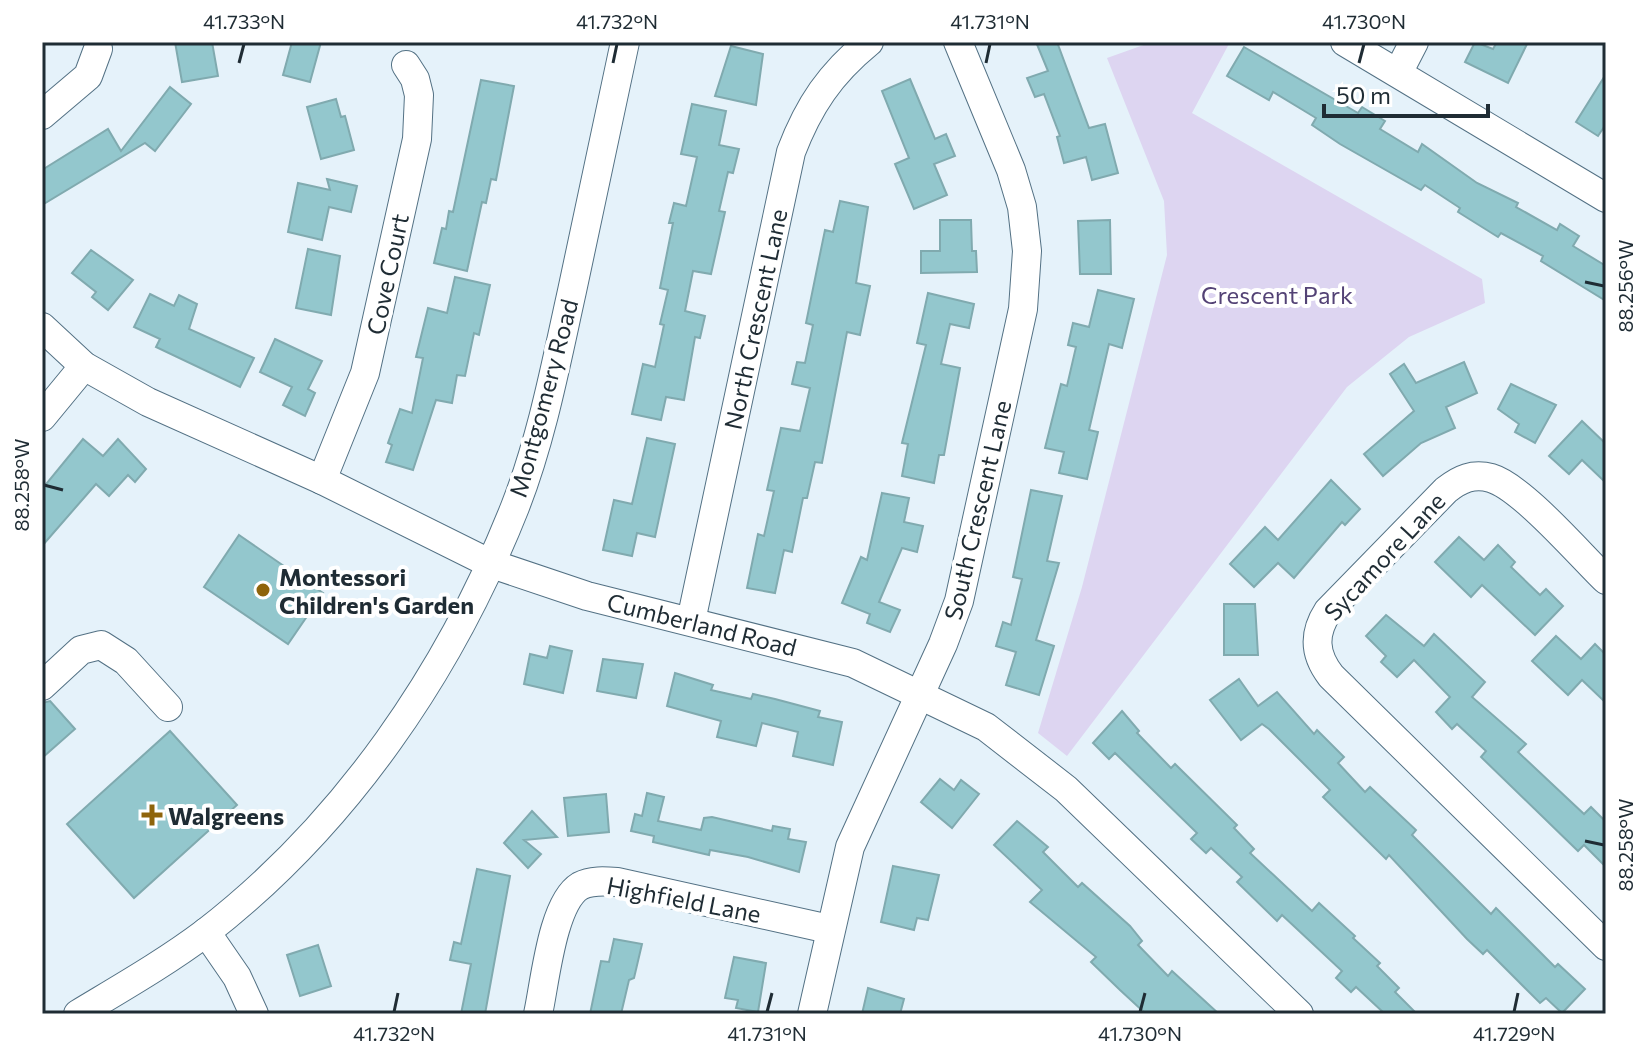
<svg xmlns="http://www.w3.org/2000/svg" width="1648" height="1056" viewBox="0 0 1648 1056" font-family="Commissioner,sans-serif">
<rect width="100%" height="100%" fill="#e5f2fa"/>
<polygon fill="#ddd5f1" points="1152,42 1230,42 1192,113 1482,279 1485,303 1409,337 1347,387 1067,756 1038,733 1082,587 1167,255 1164,201 1107,58"/>
<g fill="#93c7cd" stroke="#80aaaf" stroke-width="2">
<polygon points="175,42 212,42 218,76 182,82"/>
<polygon points="292,42 321,42 310,82 283,75"/>
<polygon points="1036,42 1057,42 1089,128 1105,124 1118,173 1092,180 1086,157 1064,163 1057,137 1060,136 1044,94 1035,97 1027,78 1048,71"/>
<polygon points="1475,42 1493,49 1497,42 1528,42 1508,83 1465,62"/>
<polygon points="731,46 763,54 756,105 715,96"/>
<polygon points="1244,47 1358,113 1362,107 1385,121 1380,129 1418,152 1422,144 1477,183 1518,203 1516,207 1557,230 1560,224 1579,236 1573,246 1606,266 1606,301 1541,261 1543,256 1501,233 1498,237 1458,212 1460,208 1425,185 1421,190 1340,144 1312,125 1316,118 1273,92 1269,100 1227,76"/>
<polygon points="1606,74 1606,124 1598,136 1576,122"/>
<polygon points="910,79 935,139 946,134 955,156 934,164 947,195 914,209 895,164 909,158 882,91"/>
<polygon points="481,80 514,86 496,180 491,179 486,203 482,202 467,271 434,263 442,228 446,229 449,211 453,212"/>
<polygon points="170,87 191,104 155,151 145,143 42,205 42,170 108,129 121,151"/>
<polygon points="336,99 341,117 345,116 354,150 321,159 307,107"/>
<polygon points="692,104 726,111 719,145 739,149 733,173 728,172 719,211 725,212 711,274 693,271 685,311 705,316 700,338 695,337 684,400 666,397 661,420 632,414 643,364 655,367 664,325 660,324 668,290 660,288 673,223 669,223 674,203 686,206 697,157 681,154"/>
<polygon points="327,179 357,186 351,212 329,207 322,240 288,232 298,183 330,190"/>
<polygon points="840,201 868,207 856,283 870,286 860,335 847,332 822,463 815,462 807,498 803,498 792,552 784,550 775,593 747,588 758,534 764,536 774,491 767,490 781,428 800,431 810,388 792,384 797,362 805,363 813,325 806,323 818,264 825,230 833,232"/>
<polygon points="940,220 971,220 972,251 976,251 977,272 921,273 921,251 940,251"/>
<polygon points="1110,220 1111,274 1080,274 1078,221"/>
<polygon points="308,249 340,256 331,315 296,308"/>
<polygon points="91,250 133,280 108,310 92,297 96,292 72,273"/>
<polygon points="455,277 490,285 479,335 474,333 465,376 457,375 452,403 436,400 413,470 386,462 392,445 388,443 400,409 412,413 423,358 416,357 428,308 447,313"/>
<polygon points="1098,290 1134,299 1122,348 1109,344 1089,430 1098,432 1087,479 1059,473 1064,452 1045,448 1061,384 1067,386 1076,347 1068,345 1073,323 1089,327"/>
<polygon points="928,293 974,304 969,328 950,324 941,364 960,368 944,455 939,455 934,483 902,476 908,444 902,443 926,345 917,343"/>
<polygon points="150,294 174,306 179,295 197,304 189,329 254,358 240,387 156,347 160,339 134,327"/>
<polygon points="275,339 322,361 308,389 315,393 305,416 283,405 292,387 260,372"/>
<polygon points="1464,362 1477,393 1446,407 1455,428 1421,443 1383,476 1364,454 1414,411 1390,374 1404,364 1416,383"/>
<polygon points="1511,384 1556,405 1535,443 1515,432 1519,424 1498,409"/>
<polygon points="1582,421 1606,444 1606,483 1582,460 1569,474 1549,456"/>
<polygon points="647,438 675,444 655,537 637,533 632,556 603,550 614,500 632,504"/>
<polygon points="83,439 103,456 118,439 146,469 135,482 128,475 109,496 96,484 42,546 42,489"/>
<polygon points="1331,480 1360,509 1345,525 1342,522 1294,578 1278,563 1254,587 1230,564 1265,527 1278,540"/>
<polygon points="1031,490 1062,496 1047,561 1059,563 1036,640 1054,646 1039,695 1006,685 1016,652 996,646 1003,622 1011,625 1022,579 1013,577"/>
<polygon points="882,493 909,498 904,522 923,526 917,552 902,548 879,602 900,610 890,632 867,623 870,614 842,603 861,557 867,560"/>
<polygon points="239,535 323,593 288,644 204,587"/>
<polygon points="1459,537 1484,560 1498,545 1515,562 1511,567 1540,595 1546,589 1563,606 1535,635 1482,585 1471,597 1435,562"/>
<polygon points="1224,604 1255,604 1258,655 1224,655"/>
<polygon points="1386,615 1424,646 1434,634 1485,682 1472,697 1526,744 1518,752 1584,814 1591,807 1606,822 1606,867 1584,845 1578,851 1481,757 1486,751 1457,724 1452,729 1436,712 1450,697 1414,660 1397,677 1381,662 1386,656 1366,636"/>
<polygon points="1556,636 1581,659 1595,644 1606,655 1606,703 1582,680 1568,695 1532,661"/>
<polygon points="550,646 572,651 563,693 524,684 530,654 547,658"/>
<polygon points="603,659 643,664 636,698 597,691"/>
<polygon points="675,673 713,685 711,690 751,699 753,694 775,699 820,711 818,717 842,722 833,765 793,756 798,732 762,723 756,746 717,737 721,721 667,706"/>
<polygon points="1239,679 1258,706 1277,692 1314,734 1317,730 1344,757 1338,763 1365,792 1370,787 1416,830 1412,835 1491,914 1496,908 1555,967 1558,964 1585,989 1562,1013 1546,998 1540,1003 1487,950 1483,954 1467,939 1389,855 1386,859 1323,797 1330,790 1269,729 1262,724 1241,740 1210,700"/>
<polygon points="50,701 75,729 42,758 42,703"/>
<polygon points="1122,711 1139,731 1137,733 1171,768 1175,764 1237,825 1234,828 1254,849 1250,853 1312,911 1319,903 1355,936 1353,938 1380,963 1377,966 1399,988 1395,992 1417,1014 1385,1014 1356,987 1351,992 1336,978 1342,971 1282,915 1277,921 1237,882 1242,877 1211,848 1206,853 1191,839 1197,833 1115,753 1109,759 1093,743"/>
<polygon points="170,731 237,805 134,898 67,824"/>
<polygon points="940,779 954,790 961,780 979,794 952,828 921,802"/>
<polygon points="647,793 664,797 658,821 701,830 704,818 712,817 772,831 773,826 790,829 788,839 806,842 799,872 748,857 710,850 709,855 653,842 654,836 631,831 635,814 642,816"/>
<polygon points="606,794 609,832 568,836 564,798"/>
<polygon points="532,811 557,837 524,840 541,854 528,868 504,843"/>
<polygon points="1017,821 1048,847 1043,852 1078,887 1082,883 1130,926 1142,941 1138,945 1168,976 1172,971 1219,1014 1146,1014 1120,990 1091,962 1096,957 1030,902 1042,890 994,845"/>
<polygon points="893,866 939,875 928,920 917,918 914,930 881,922"/>
<polygon points="477,869 510,876 485,1014 461,1014 471,964 450,960 454,942 461,944"/>
<polygon points="614,939 642,944 634,978 629,980 621,1014 590,1014 601,961 609,962"/>
<polygon points="318,945 331,986 300,996 287,955"/>
<polygon points="734,957 766,963 758,1012 736,1008 738,1000 725,998"/>
<polygon points="868,988 904,999 900,1014 862,1014"/>
</g>
<g fill="none" stroke-linecap="round" stroke-linejoin="round">
<defs>
<g id="minor">
<polyline points="1345,42 1606,198"/>
<polyline points="1398,73 1414,42"/>
<polyline points="42,115 88,76 98,49"/>
<polyline points="42,327 84,366 148,402 322,480 489,563 587,596 853,663 986,727 1066,789 1299,1014"/>
<polyline points="42,417 84,366"/>
<polyline points="322,480 365,373 417,139 419,95 415,79 406,65"/>
<path d="M1606 580C1581 556 1522 487 1491 478 1473 473 1460 479 1446 490L1328 611C1313 634 1314 654 1331 676L1606 946"/>
<path d="M691 621 791 152C809 105 830 74 869 42"/>
<polyline points="42,686 81,650 101,645 126,661 168,707"/>
<polyline points="206,932 237,977 254,1014"/>
<path d="M78 1014C121 988 165 963 205 933 346 824 450 671 515 507 542 438 556 363 572 291 590 208 608 125 625 42"/>
<path d="M538 1014C545 983 552 903 580 886 591 880 605 881 617 882L829 929"/>
<polyline points="812,1014 850,847 943,644 959,601 1023,309 1027,251 1022,207 1011,170 958,42"/>
</g>
</defs>
<use href="#minor" stroke="#537184" stroke-width="30"/>
<use href="#minor" stroke="#fff" stroke-width="28"/>
</g>
<path fill="none" stroke="#1f2c34" stroke-width="3" d="M239 63 244 44M613 63 617 44M986 63 990 44M1359 63 1364 44M1585 282 1604 286M44 485 63 490M1585 841 1604 845M394 1012 398 993M767 1012 772 993M1140 1012 1145 993M1514 1012 1518 993"/>
<g fill="#8f640b" stroke="#fff" stroke-width="3">
<circle cx="263" cy="590" r="8"/>
<path d="M148 803h8v8h8v8h-8v8h-8v-8h-8v-8h8z"/>
</g>
<g text-anchor="middle" dominant-baseline="central" stroke-width="8" stroke-linejoin="round" paint-order="stroke">
<g font-size="24" fill="#1f2c34" stroke="#fff">
<text transform="translate(387 274) rotate(-78)">Cove Court</text>
<text transform="translate(755 319) rotate(-78)">North Crescent Lane</text>
<text transform="translate(543 398) rotate(-75)">Montgomery Road</text>
<text transform="translate(977 510) rotate(-77)">South Crescent Lane</text>
<text transform="translate(1384 556) rotate(-47)">Sycamore Lane</text>
<text transform="translate(702 624) rotate(14)">Cumberland Road</text>
<text transform="translate(684 899) rotate(11)">Highfield Lane</text>
</g>
<g font-size="24" fill="#534275" stroke="#fff">
<text x="1277" y="294">Crescent Park</text>
</g>
<g font-size="24" font-weight="bold" fill="#1f2c34" stroke="#fff" text-anchor="start">
<text x="279" y="576">Montessori<tspan x="279" dy="28">Children's Garden</tspan></text>
<text x="168" y="815">Walgreens</text>
</g>
</g>
<rect width="1648" height="1056" fill="none" stroke="#ffffff" stroke-width="88"/>
<path d="M1324 104v12h164v-12" fill="none" stroke="#1f2c34" stroke-width="4"/>
<text x="1336" y="104" font-size="24" fill="#1f2c34" stroke="#ffffff" stroke-width="6" paint-order="stroke">50 m</text>
<rect x="44" y="44" width="1560" height="968" fill="none" stroke="#1f2c34" stroke-width="3"/>
<g font-size="20" text-anchor="middle" fill="#1f2c34">
<text x="244" y="29">41.733°N</text>
<text x="617" y="29">41.732°N</text>
<text x="990" y="29">41.731°N</text>
<text x="1364" y="29">41.730°N</text>
<text transform="translate(1626 286) rotate(-90)" y="7">88.256°W</text>
<text transform="translate(22 485) rotate(-90)" y="7">88.258°W</text>
<text transform="translate(1626 845) rotate(-90)" y="7">88.258°W</text>
<text x="394" y="1041">41.732°N</text>
<text x="767" y="1041">41.731°N</text>
<text x="1140" y="1041">41.730°N</text>
<text x="1514" y="1041">41.729°N</text>
</g>
</svg>
